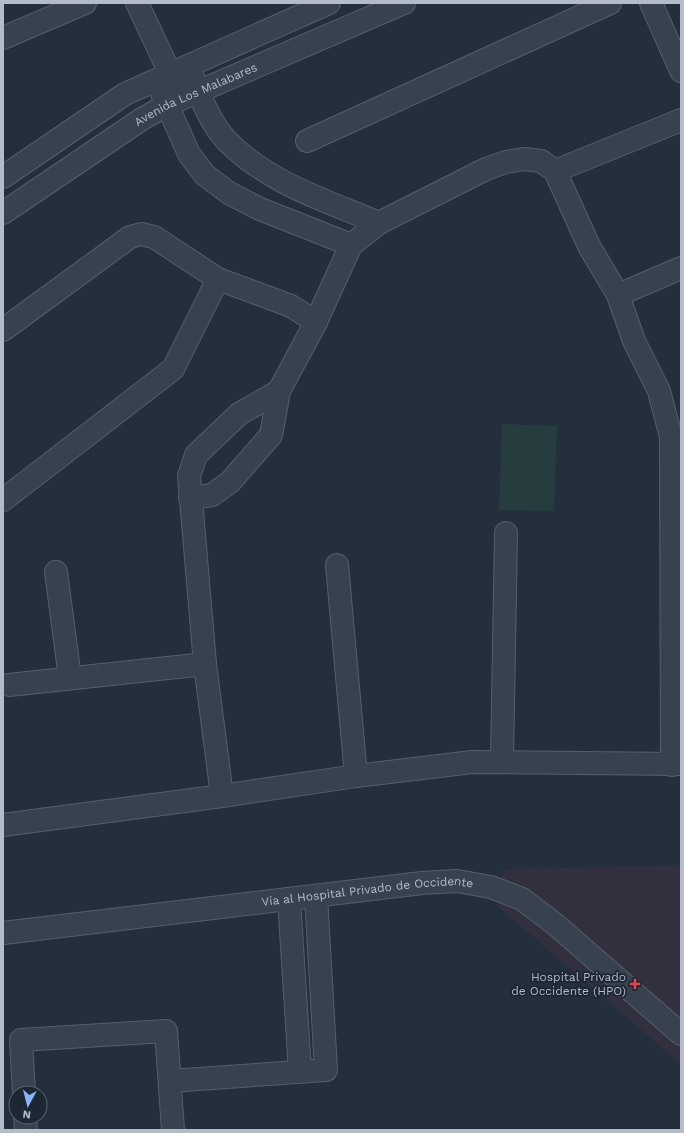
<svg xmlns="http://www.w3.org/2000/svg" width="684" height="1133" viewBox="0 0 684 1133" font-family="'Work Sans',sans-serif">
<rect width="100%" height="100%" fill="#242f3e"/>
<polygon fill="#32303f" points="681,865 681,1064 496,905 504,869"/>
<polygon fill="#263c3f" points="502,424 557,426 554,511 499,510"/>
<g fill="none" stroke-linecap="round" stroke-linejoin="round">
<defs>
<g id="minor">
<polyline points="137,3 176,86"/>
<polyline points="651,3 681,71"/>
<polyline points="3,38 85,3"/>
<path d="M193 77C201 99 211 124 227 141 268 183 327 201 379 223"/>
<polyline points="161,91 189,154 205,175 229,193 260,209 351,245"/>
<polyline points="307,141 610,3"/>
<polyline points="555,171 589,246 618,295 634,341 659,391 671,437 672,765"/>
<polyline points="3,177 125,94 329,3"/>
<path id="s1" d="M3 213 142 119 167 105 404 3"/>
<polyline points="618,295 681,268"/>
<polyline points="3,330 130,237 141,234 154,237 218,279 291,306 316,322"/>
<polyline points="190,498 212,495 230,482 271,435 279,391 316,322 351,245 379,223 486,169 506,162 524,159 541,161 555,171 681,120"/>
<polyline points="3,500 173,369 218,279"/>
<polyline points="337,565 356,776"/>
<polyline points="56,572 70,678"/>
<polyline points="9,685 205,664"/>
<polyline points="502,761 506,533"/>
<polyline points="222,796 205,664 189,476 196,455 239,414 279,391"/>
<polyline points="3,825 222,796 356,776 472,762 681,764"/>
<polyline points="289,899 300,1071"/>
<path id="s2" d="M3 933 422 883 457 881 491 887 522 899 556 925 681 1034"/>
<polyline points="170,1081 326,1070 316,896"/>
<polyline points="24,1093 21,1040 166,1031 173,1130"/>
<polyline points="25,1117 26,1130"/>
</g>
</defs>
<use href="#minor" stroke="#565f6c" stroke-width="24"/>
<use href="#minor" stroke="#38414e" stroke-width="22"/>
</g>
<path fill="#e0444e" stroke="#1d2633" stroke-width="1.5" d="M633 978h4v4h4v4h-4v4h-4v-4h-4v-4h4z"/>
<g text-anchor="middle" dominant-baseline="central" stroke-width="3.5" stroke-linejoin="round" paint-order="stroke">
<g font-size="12" fill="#b4bcc9" stroke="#1d2633">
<text stroke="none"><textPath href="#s1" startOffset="227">Avenida Los Malabares</textPath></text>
<text stroke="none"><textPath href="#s2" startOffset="367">Vía al Hospital Privado de Occidente</textPath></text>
</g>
<g font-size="12" fill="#b4bcc9" stroke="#1d2633" text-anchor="end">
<text x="626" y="977">Hospital Privado<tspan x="626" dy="14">de Occidente (HPO)</tspan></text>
</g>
</g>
<rect width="684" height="1133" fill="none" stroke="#b4bcc9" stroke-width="8"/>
<g transform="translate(28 1105) rotate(187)"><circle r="19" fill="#1d2633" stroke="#59626f"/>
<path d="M0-3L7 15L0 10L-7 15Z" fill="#8ab4f8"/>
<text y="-6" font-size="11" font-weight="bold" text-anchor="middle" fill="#b4bcc9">N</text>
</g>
</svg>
